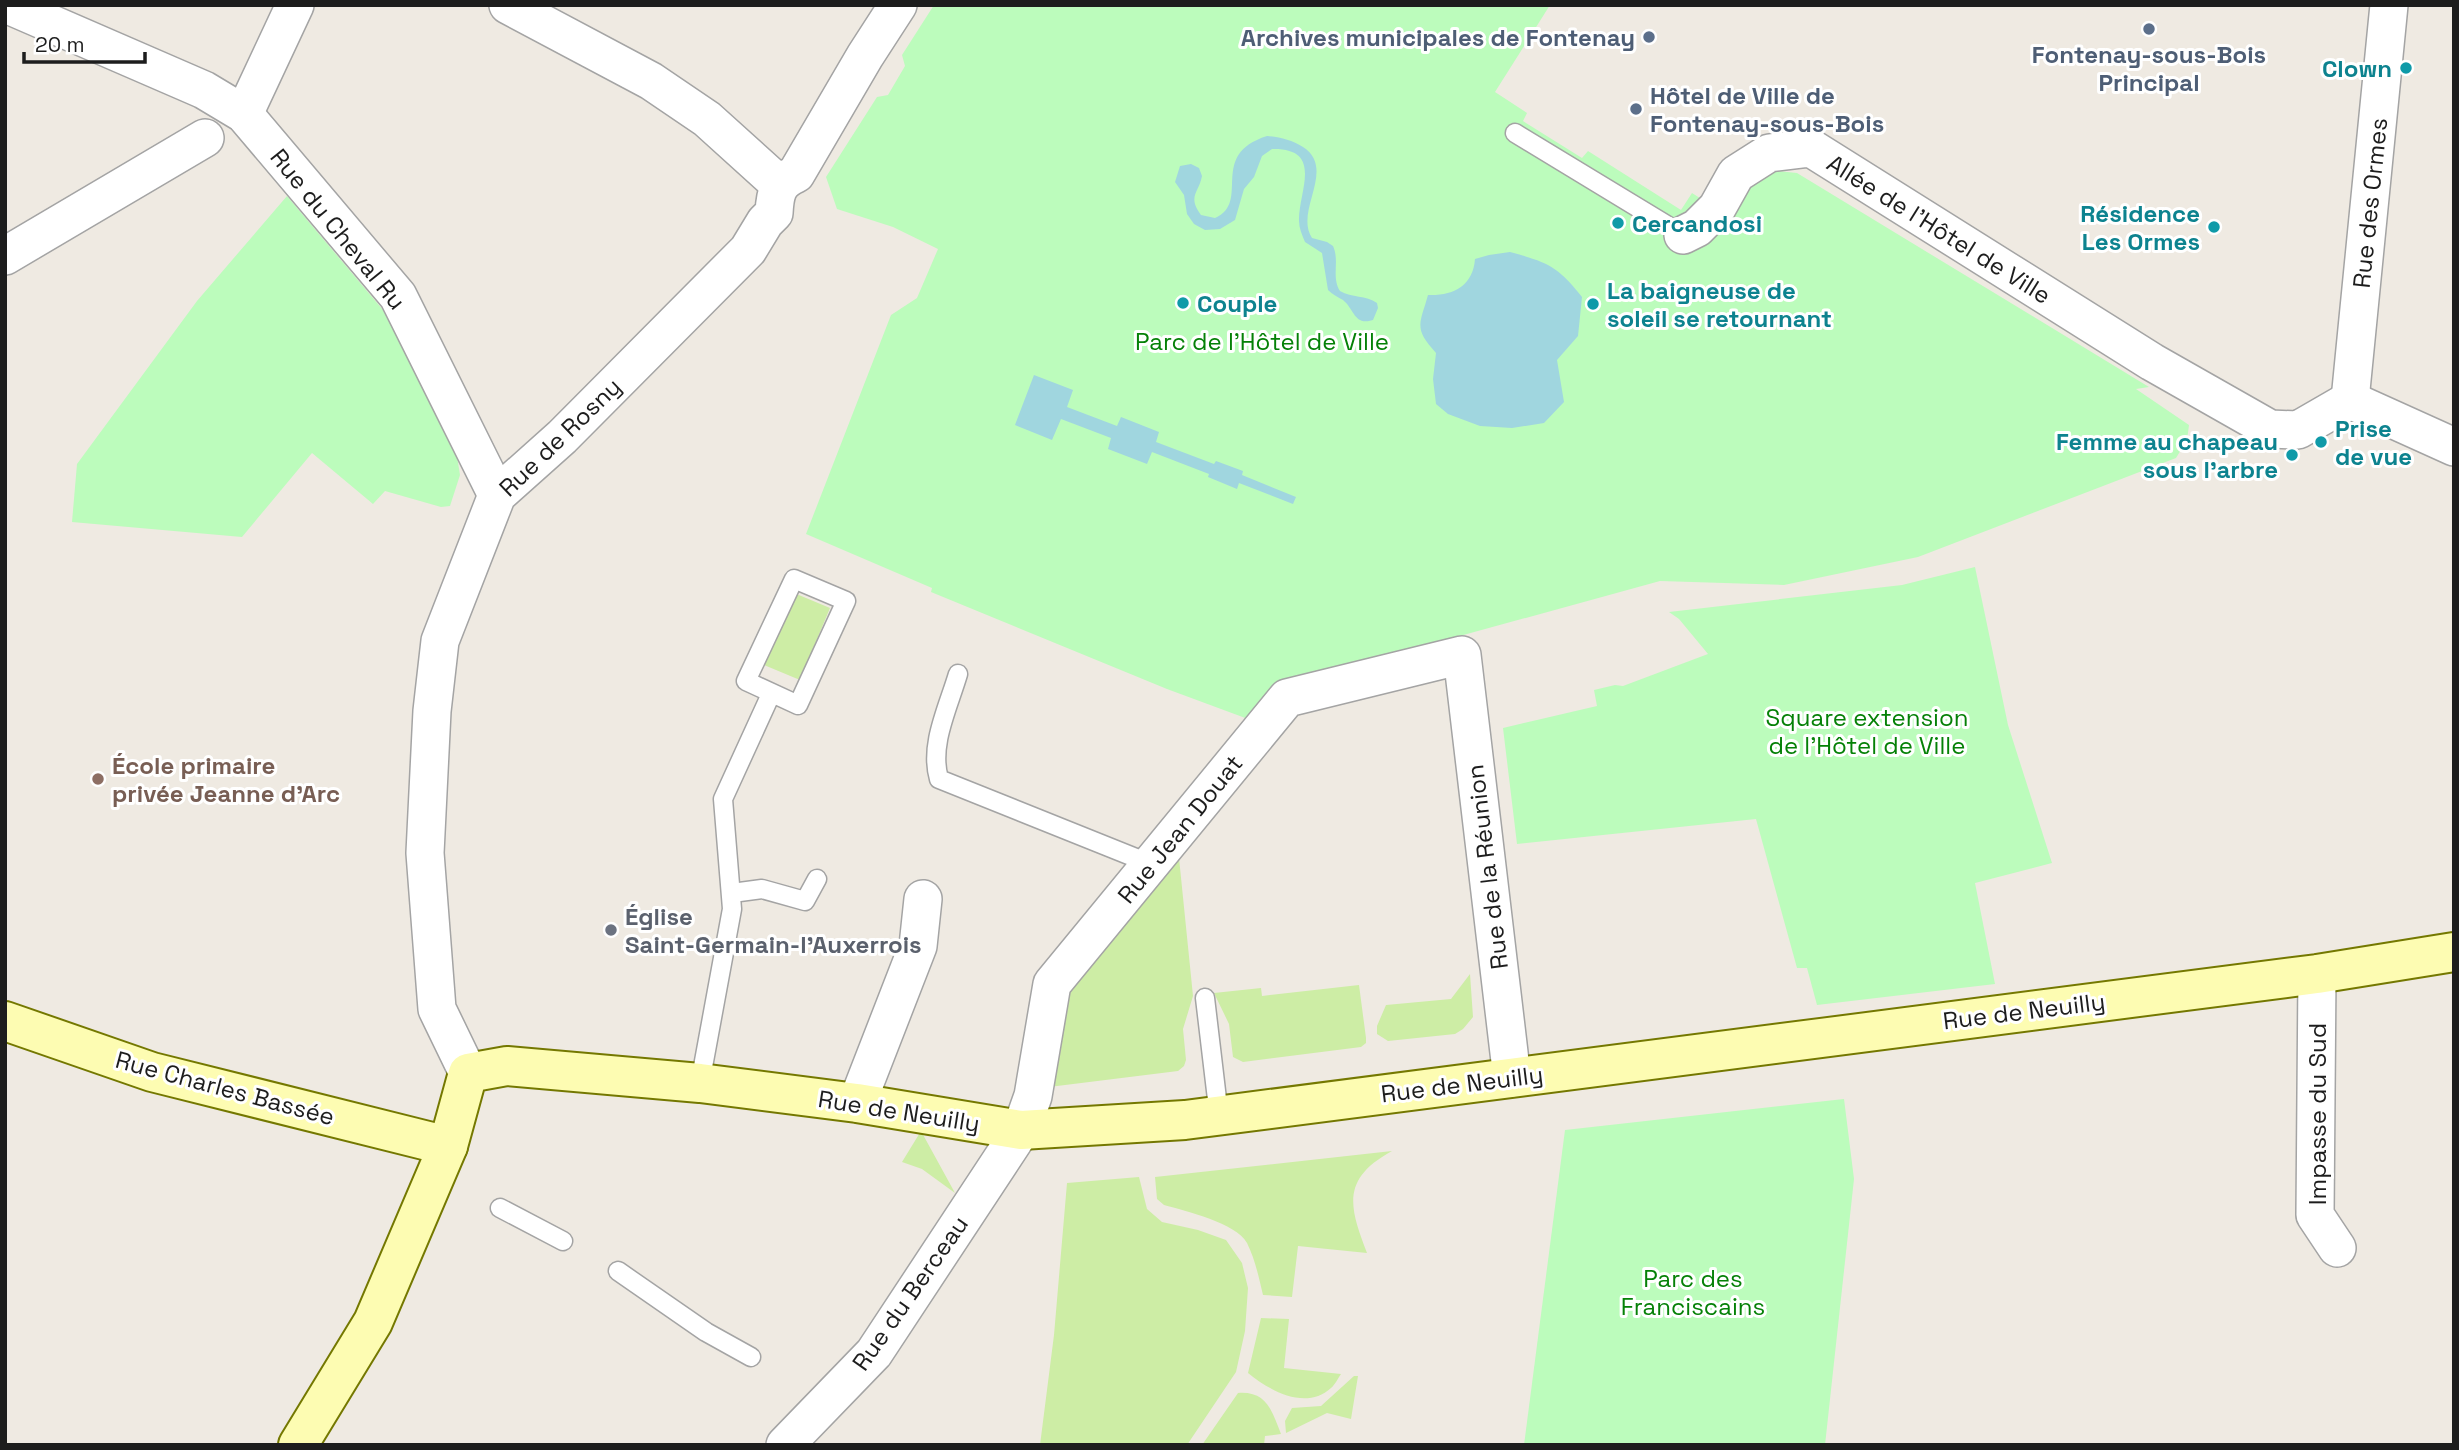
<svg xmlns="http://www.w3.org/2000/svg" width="2459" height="1450" viewBox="0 0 2459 1450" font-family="'Space Grotesk',sans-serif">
<rect width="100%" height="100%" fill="#efeae2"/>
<g fill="#cdeda5">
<polygon points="794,593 830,608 800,680 764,665"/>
<polygon points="1178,848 1193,996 1183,1029 1186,1060 1184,1066 1178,1071 1049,1087 1064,998"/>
<polygon points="1470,974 1473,1017 1463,1029 1455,1034 1388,1041 1377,1034 1377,1026 1386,1005 1451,999"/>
<polygon points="1359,985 1366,1038 1366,1043 1361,1047 1243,1062 1233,1057 1229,1024 1214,993 1261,988 1262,996"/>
<polygon points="921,1131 955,1193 922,1169 902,1162"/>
<path d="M1392 1151C1341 1179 1349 1206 1367 1253L1298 1246 1292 1297 1263 1295C1259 1278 1255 1259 1247 1243 1236 1223 1186 1211 1164 1205L1157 1199 1155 1177Z"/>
<polygon points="1139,1177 1147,1209 1162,1222 1198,1230 1226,1240 1242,1263 1248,1288 1245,1331 1236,1372 1187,1445 1040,1445 1054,1335 1067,1183"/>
<path d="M1261 1318 1289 1319 1284 1368 1341 1374C1338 1378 1335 1385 1331 1388 1306 1411 1270 1391 1248 1373Z"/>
<polygon points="1354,1376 1358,1376 1351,1419 1327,1413 1286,1433 1285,1421 1292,1408 1321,1406"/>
<path d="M1238 1393C1267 1391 1272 1411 1281 1434L1265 1436 1264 1445H1202Z"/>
</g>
<g fill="#bcfcbc">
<polygon points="934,5 1550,5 1495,92 1527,113 1523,121 1582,158 1588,151 1681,210 1692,193 1703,200 1778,171 1797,173 2149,387 2136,389 2189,425 2187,440 2176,458 1918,557 1784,585 1660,581 1358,664 1278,681 1248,719 1167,689 931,592 932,588 806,534 891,315 917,298 938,249 893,227 837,209 826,177 877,97 888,95 905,66 902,55"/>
<polygon points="287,196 383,310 456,450 460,475 450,506 441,507 385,491 373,504 312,453 242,537 72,522 77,464 197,301"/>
<polygon points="1975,567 2008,725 2052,863 1975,883 1995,984 1817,1005 1807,968 1797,968 1756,819 1517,844 1503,728 1597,706 1594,690 1615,685 1623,686 1708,654 1679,619 1669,612 1902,585"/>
<polygon points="1844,1099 1854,1179 1825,1445 1524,1445 1565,1130"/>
</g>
<g fill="#a0d6df">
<path d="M1267 136C1280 137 1292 140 1303 147 1337 169 1294 211 1312 238L1327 242 1333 246C1340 261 1331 277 1340 291 1352 298 1366 295 1377 303L1378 308 1373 320C1354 326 1355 310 1343 300 1338 297 1333 295 1328 290L1322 253 1305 242C1302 235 1299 228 1299 221 1298 192 1325 148 1272 149L1262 156 1254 177 1244 189 1235 220 1220 229 1205 230 1194 224 1187 214 1184 195 1175 182 1180 166 1191 164 1199 168 1202 176C1199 193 1187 196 1201 215L1215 218C1252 202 1207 155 1267 136Z"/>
<path d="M1510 252C1547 262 1558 266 1582 297L1578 336 1557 360 1564 402 1544 423 1512 428 1480 426 1448 414 1436 404 1433 379 1436 353C1413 328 1420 324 1428 295 1453 296 1473 286 1475 259L1489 255Z"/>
<polygon points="1034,375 1073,390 1067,407 1117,426 1121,417 1159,432 1156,442 1214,464 1216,461 1243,471 1242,475 1296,497 1293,504 1239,483 1237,489 1208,477 1209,474 1152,452 1147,464 1108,449 1111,438 1061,419 1052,440 1015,425"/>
</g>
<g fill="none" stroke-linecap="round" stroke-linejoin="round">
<defs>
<g id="lane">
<polyline points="1515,133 1683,235"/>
<polygon points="794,579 846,601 798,705 746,681"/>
<path d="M958 674C948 708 929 745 939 779L1151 864"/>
<polyline points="732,893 762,889 805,901 817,879"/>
<polyline points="1205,998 1219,1116"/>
<polyline points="700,1083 732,909 723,799 771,694"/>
<polyline points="500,1208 563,1241"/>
<polyline points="618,1271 706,1332 751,1357"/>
</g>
<g id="street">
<polyline points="8,5 204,90 244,114 398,296 497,495"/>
<polyline points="508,5 651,81 707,119 779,184"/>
<polyline points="244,114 295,5"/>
<polyline points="1683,235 1697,228 1717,208 1736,174 1769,153 1811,148 2152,362 2270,429 2298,430 2350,400"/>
<polyline points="5,256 205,138"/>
<polyline points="2350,400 2389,5"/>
<polyline points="2350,400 2454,447"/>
<polyline points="2317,974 2315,1215 2337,1248"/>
<path d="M468 1073 437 1009 425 853 432 711 440 641 497 495 562 437 748 250 765 222 774 213C775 194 777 182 796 174L865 56 898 5"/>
<polyline points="857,1103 918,946 923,899"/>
<polyline points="785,1445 874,1353 1021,1130 1033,1096 1052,984 1287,698 1462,655 1512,1078"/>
</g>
<g id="secondary">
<polyline points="5,1021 152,1072 448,1146"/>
<polyline points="298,1445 373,1322 448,1146 468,1073 507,1066 700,1083 857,1103 1021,1130 1185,1120 2317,974 2454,952"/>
</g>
</defs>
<use href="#lane" stroke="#a4a4a4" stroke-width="21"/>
<use href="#street" stroke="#a4a4a4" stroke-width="40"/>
<use href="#secondary" stroke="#747800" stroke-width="42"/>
<use href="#lane" stroke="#fff" stroke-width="18"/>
<use href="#street" stroke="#fff" stroke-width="37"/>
<use href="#secondary" stroke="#fdfcb2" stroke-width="38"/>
</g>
<g fill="#5c6f8a" stroke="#fff" stroke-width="2.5">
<circle cx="2149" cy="29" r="7"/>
<circle cx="1649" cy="37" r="7"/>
<circle cx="1636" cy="109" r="7"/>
</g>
<g fill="#0f9aa8" stroke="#fff" stroke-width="2.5">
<circle cx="2406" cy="68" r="7"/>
<circle cx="1618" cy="223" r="7"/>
<circle cx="2214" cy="227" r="7"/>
<circle cx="1183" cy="303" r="7"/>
<circle cx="1593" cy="304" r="7"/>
<circle cx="2321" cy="442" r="7"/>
<circle cx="2292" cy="455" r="7"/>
</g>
<circle fill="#8d6e63" stroke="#fff" stroke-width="2.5" cx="98" cy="779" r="7"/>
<circle fill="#6b7280" stroke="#fff" stroke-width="2.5" cx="611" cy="930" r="7"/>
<g text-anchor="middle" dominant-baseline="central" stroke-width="6" stroke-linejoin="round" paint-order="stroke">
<g font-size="24" font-weight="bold" fill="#4e5e75" stroke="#fff" text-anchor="end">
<text x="1635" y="37">Archives municipales de Fontenay</text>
<text x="2149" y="54" text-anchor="middle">Fontenay-sous-Bois<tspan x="2149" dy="28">Principal</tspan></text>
<text x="1650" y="95" text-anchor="start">Hôtel de Ville de<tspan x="1650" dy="28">Fontenay-sous-Bois</tspan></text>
</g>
<g font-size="24" font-weight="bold" fill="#0d838f" stroke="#fff" text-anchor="start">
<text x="2392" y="68" text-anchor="end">Clown</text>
<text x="2200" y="213" text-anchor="end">Résidence<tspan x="2200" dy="28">Les Ormes</tspan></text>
<text x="1632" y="223">Cercandosi</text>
<text x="1607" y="290">La baigneuse de<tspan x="1607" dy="28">soleil se retournant</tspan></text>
<text x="1197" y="303">Couple</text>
<text x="2335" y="428">Prise<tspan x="2335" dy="28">de vue</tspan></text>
<text x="2278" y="441" text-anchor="end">Femme au chapeau<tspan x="2278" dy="28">sous l'arbre</tspan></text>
</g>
<g font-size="24" fill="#1d1d1d" stroke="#fff">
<text transform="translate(2370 203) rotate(-84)">Rue des Ormes</text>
<text transform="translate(338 229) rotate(51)">Rue du Cheval Ru</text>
<text transform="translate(1939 229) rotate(32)">Allée de l'Hôtel de Ville</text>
<text transform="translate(560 437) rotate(-44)">Rue de Rosny</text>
<text transform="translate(1180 829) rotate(-51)">Rue Jean Douat</text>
<text transform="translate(1487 867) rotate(-97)">Rue de la Réunion</text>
<text transform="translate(2024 1011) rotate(-7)">Rue de Neuilly</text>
<text transform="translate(1462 1084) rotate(-7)">Rue de Neuilly</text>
<text transform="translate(225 1088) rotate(15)">Rue Charles Bassée</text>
<text transform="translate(899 1111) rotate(9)">Rue de Neuilly</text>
<text transform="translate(2317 1114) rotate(-90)">Impasse du Sud</text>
<text transform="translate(910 1293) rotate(-55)">Rue du Berceau</text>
</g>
<g font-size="24" fill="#058107" stroke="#fff">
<text x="1262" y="341">Parc de l'Hôtel de Ville</text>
<text x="1867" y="717">Square extension<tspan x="1867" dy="28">de l'Hôtel de Ville</tspan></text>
<text x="1693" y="1278">Parc des<tspan x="1693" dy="28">Franciscains</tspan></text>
</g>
<g font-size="24" font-weight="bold" fill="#785e54" stroke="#fff" text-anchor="start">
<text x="112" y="765">École primaire<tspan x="112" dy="28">privée Jeanne d'Arc</tspan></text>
</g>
<g font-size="24" font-weight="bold" fill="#5b616d" stroke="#fff" text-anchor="start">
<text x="625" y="916">Église<tspan x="625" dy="28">Saint-Germain-l'Auxerrois</tspan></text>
</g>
</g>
<rect width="2459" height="1450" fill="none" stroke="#1d1d1d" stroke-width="14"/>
<path d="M24 52v10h121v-10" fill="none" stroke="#1d1d1d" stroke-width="3.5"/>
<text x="35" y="52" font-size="21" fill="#1d1d1d" stroke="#ffffff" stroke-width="5" paint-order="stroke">20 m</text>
</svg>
